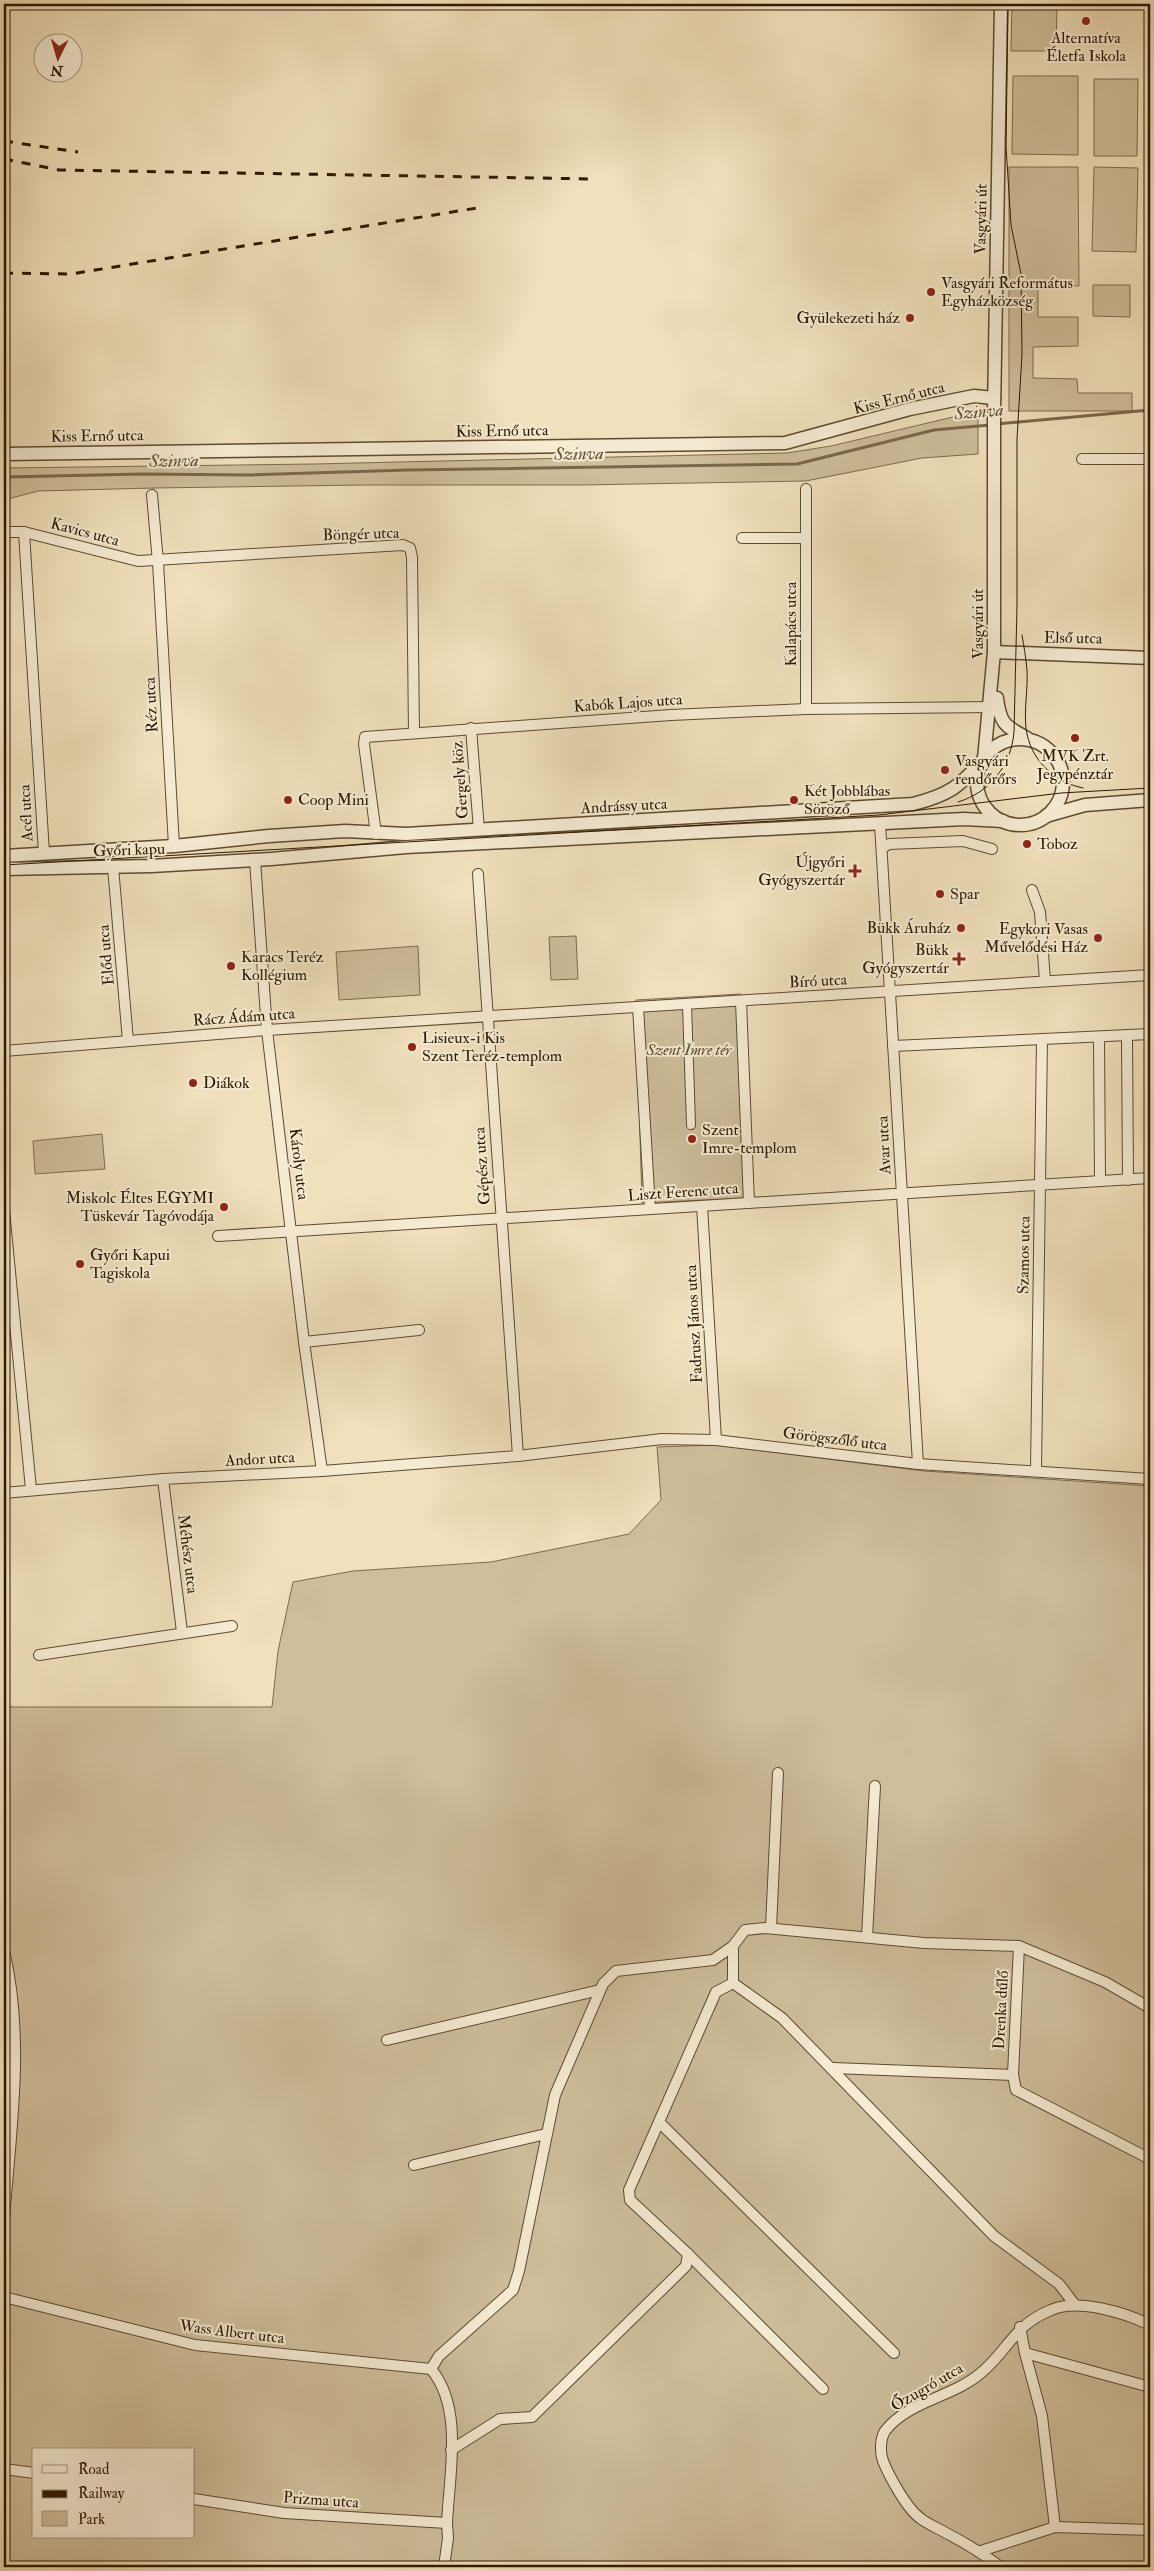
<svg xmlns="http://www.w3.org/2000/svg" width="1154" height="2571" viewBox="0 0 1154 2571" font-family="'IM FELL Double Pica',serif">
	<rect width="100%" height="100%" fill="#f0e0bb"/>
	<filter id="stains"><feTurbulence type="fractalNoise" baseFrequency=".004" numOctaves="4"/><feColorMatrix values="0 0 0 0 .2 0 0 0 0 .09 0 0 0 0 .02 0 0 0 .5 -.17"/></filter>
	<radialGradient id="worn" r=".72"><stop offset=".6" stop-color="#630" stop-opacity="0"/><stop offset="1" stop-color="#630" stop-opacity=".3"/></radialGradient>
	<!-- green -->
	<g fill="#cfbe9b" stroke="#7e6b4e" fill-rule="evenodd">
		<path d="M 1012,4 L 1057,4 L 1056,51 L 1011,51 Z"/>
		<path d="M 1013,76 L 1078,76 L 1078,155 L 1012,154 Z"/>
		<path d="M 1094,79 L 1138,79 L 1137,156 L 1094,156 Z"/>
		<path d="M 1009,167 L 1078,167 L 1079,286 L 1038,286 L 1038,317 L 1078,317 L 1078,346 L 1033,347 L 1033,378 L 1077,379 L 1078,393 L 1132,393 L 1132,411 L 1009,411 Z"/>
		<path d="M 1094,167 L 1138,168 L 1136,252 L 1092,251 Z"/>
		<path d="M 1093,285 L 1130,285 L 1130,317 L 1093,316 Z"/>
		<path d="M 978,411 L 978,454 L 922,458 L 806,481 L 581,485 L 365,485 L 154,488 L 38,491 L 4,500 L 4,468 L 314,464 L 787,453 L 831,446 Z"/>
		<path d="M 576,936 L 578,979 L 551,980 L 549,937 Z"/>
		<path d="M 418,946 L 420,995 L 339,1000 L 336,952 Z"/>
		<path d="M 741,994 L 744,1198 L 642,1203 L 636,1000 Z"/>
		<path d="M 102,1134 L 105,1169 L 35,1174 L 33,1141 Z"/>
		<path d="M 716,1445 L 924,1471 L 1150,1486 L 1150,2567 L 4,2567 L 4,1633 L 10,1707 L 272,1707 L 278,1651 L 293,1582 L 353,1571 L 491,1562 L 629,1534 L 661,1500 L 657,1447 ZM 34,2450 L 194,2450 L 194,2537 L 34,2537 Z"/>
	</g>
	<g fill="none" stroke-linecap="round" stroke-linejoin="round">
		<!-- stream -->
		<g stroke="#7a674b" stroke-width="3">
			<path d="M 997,424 L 1150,410"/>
			<path d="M 4,477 L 143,474 L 250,475 L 408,470 L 797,464 L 934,430 L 990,425"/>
		</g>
		<defs>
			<path id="pedestrian" d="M 687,1004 L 691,1125"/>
			<g id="minor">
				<path d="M 1082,459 L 1150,459"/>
				<path d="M 806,489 L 806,709"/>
				<path d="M 152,495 L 158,562 L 174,846"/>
				<path d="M 4,532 L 24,532 L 138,561 L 403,545 L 410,548 L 412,557 L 414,733"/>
				<path d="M 24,532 L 44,853"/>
				<path d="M 742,538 L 806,538"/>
				<path d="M 471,728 L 479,830"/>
				<path d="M 880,824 L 918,1464"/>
				<path d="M 376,834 L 364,744 L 365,737 L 671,715 L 806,709 L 991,707"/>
				<path d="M 882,848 L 889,844 L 963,841 L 992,849"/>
				<path d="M 255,860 L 267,1030 L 304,1342 L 322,1471"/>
				<path d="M 113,867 L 128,1041"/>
				<path d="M 478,874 L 518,1456"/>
				<path d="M 1032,890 L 1040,912 L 1045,981"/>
				<path d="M 741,1001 L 749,1203"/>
				<path d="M 638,1007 L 650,1209"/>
				<path d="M 1127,1035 L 1128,1180"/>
				<path d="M 1099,1037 L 1100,1181"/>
				<path d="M 893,1046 L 1150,1034"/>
				<path d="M 4,1051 L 267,1030 L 1150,975"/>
				<path d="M 702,1206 L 716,1440"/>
				<path d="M 4,1210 L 31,1489"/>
				<path d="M 218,1236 L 1150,1178"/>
				<path d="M 304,1342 L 419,1330"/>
				<path d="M 1036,1471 L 1042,1039"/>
				<path d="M 163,1479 L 182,1632"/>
				<path d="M 4,1493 L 163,1479 L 322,1471 L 518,1456 L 662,1439 L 716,1440 L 918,1464 L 1150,1479"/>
				<path d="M 39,1655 L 232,1626"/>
				<path d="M 771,1928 L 778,1773"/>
				<path d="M 867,1937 L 875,1786"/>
				<path d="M 1019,1946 L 1013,2075 L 1016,2090 L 1150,2159"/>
				<path d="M 4,1951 C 25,2037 11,2131 4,2218"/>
				<path d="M 733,1983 L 733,1946 L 745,1930 L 765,1928 L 924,1943 L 1019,1946 L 1105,1982 L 1150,2008"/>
				<path d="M 387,2040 L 600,1990"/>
				<path d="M 833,2068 L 1013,2075"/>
				<path d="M 660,2123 L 894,2353"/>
				<path d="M 414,2165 L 546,2134"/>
				<path d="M 688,2254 L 823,2389"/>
				<path d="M 4,2297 L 195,2345 L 431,2369"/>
				<path d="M 1020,2327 L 1025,2353 L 1042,2416 L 1055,2527"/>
				<path d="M 1025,2353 L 1150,2387"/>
				<path d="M 431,2369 L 439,2356 L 513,2290 L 519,2271 L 555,2095 L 603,1984 L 616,1971 L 713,1960 L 733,1946"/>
				<path d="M 431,2369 C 464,2408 449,2476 447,2523 L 448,2538 L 444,2567"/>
				<path d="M 451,2450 L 500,2419 L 532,2417 L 686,2266 L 688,2254 L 630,2200 L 629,2190 L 716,1992 L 733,1983 L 782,2018 L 994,2236 L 1059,2284 L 1075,2305"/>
				<path d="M 4,2469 L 34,2473"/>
				<path d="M 194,2499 L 284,2513 L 447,2523"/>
				<path d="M 981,2551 L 1055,2527 L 1150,2530"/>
				<path d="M 1001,2567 C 983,2554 966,2543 946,2533 C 938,2528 927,2524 920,2518 C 907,2509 889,2476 883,2461 C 880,2453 880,2439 885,2431 C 908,2401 954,2397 982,2372 C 1009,2349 1014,2325 1051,2310 C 1078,2298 1126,2313 1150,2325"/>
			</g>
			<g id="tertiary">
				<path d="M 4,454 L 785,443 L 910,409 L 974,396 L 994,398"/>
				<path d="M 994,652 L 1150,658"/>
				<path d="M 997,698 C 1000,724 1005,726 1027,738"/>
				<circle cx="1020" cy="782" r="43"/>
				<path d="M 984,759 L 994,652 L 994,412 L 1001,4"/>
				<path d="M 1046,816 L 1085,805 L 1150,800"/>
				<path d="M 4,856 L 174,846 L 269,836 L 345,831 L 406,834 L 913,804 C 949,795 959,787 984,759"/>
				<path d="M 4,869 L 151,866 L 271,859 L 406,847 L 964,819 L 1003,821"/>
			</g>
		</defs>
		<!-- pedestrian casing -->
		<use href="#pedestrian" stroke="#5e4a30" stroke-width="10"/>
		<!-- minor casing -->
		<use href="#minor" stroke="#5e4a30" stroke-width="12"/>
		<!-- tertiary casing -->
		<use href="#tertiary" stroke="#5e4a30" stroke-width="15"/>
		<!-- pedestrian -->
		<use href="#pedestrian" stroke="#f5ebd3" stroke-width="8"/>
		<!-- minor -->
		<use href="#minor" stroke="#f5ebd3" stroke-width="10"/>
		<!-- tertiary -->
		<use href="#tertiary" stroke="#f5ebd3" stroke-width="12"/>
		<!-- tram -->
		<g stroke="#2d1801" stroke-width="1">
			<path d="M 1022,635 C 1024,647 1026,658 1027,670 C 1028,689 1024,709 1026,728 C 1030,760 1054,782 1083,788"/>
			<path d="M 958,802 C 991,792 1011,765 1014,732 L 1017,606 L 1017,439 L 1022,354 L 1021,274 L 1011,225 L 1006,146 L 1008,4"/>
			<path d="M 4,865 L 879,815 L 1061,793 L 1150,788"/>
		</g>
		<!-- rail -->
		<g stroke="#2d1801" stroke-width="3" stroke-dasharray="9 9" stroke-linecap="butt">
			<path d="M 4,141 L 78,152"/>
			<path d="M 4,159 L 59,170 L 595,179"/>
			<path d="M 4,273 L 71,274 L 483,207"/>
		</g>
	</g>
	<!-- markers -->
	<g fill="#8f2418" stroke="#f5ebd3" stroke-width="2">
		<circle cx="1086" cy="21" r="5"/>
		<circle cx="931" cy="292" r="5"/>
		<circle cx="910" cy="318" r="5"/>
		<circle cx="1075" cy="738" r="5"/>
		<circle cx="945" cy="770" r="5"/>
		<circle cx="288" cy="800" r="5"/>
		<circle cx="794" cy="800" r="5"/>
		<circle cx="1027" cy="844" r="5"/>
		<path d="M852.5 863.5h5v5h5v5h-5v5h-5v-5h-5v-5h5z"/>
		<circle cx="940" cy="894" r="5"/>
		<circle cx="961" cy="928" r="5"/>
		<circle cx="1098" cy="938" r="5"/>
		<path d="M956.5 951.5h5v5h5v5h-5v5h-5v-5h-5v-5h5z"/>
		<circle cx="231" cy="966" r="5"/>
		<circle cx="412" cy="1047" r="5"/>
		<circle cx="193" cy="1083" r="5"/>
		<circle cx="692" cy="1139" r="5"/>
		<circle cx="224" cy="1207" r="5"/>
		<circle cx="80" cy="1264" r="5"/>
	</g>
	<g text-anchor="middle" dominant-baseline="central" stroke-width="4" stroke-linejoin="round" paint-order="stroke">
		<!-- poi labels -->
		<g font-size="16" fill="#2d1801" stroke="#f5ebd3" text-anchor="start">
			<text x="1086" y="38" text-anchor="middle">Alternatíva<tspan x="1086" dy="18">Életfa Iskola</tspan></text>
			<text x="941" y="283">Vasgyári Református<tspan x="941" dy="18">Egyházközség</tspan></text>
			<text x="900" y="318" text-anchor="end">Gyülekezeti ház</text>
			<text x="1075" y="756" text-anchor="middle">MVK Zrt.<tspan x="1075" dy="18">Jegypénztár</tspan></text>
			<text x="955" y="761">Vasgyári<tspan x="955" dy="18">rendőrőrs</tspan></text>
			<text x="804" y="791">Két Jobblábas<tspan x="804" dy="18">Söröző</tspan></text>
			<text x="298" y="800">Coop Mini</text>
			<text x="1037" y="844">Toboz</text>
			<text x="845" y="862" text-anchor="end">Újgyőri<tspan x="845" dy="18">Gyógyszertár</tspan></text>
			<text x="950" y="894">Spar</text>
			<text x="951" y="928" text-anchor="end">Bükk Áruház</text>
			<text x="1088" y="929" text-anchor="end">Egykori Vasas<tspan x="1088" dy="18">Művelődési Ház</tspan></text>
			<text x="949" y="950" text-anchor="end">Bükk<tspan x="949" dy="18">Gyógyszertár</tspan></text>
			<text x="241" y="957">Karacs Teréz<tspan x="241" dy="18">Kollégium</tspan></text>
			<text x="422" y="1038">Lisieux-i Kis<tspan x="422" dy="18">Szent Teréz-templom</tspan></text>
			<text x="203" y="1083">Diákok</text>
			<text x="702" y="1130">Szent<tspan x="702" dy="18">Imre-templom</tspan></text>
			<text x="214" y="1198" text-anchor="end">Miskolc Éltes EGYMI<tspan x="214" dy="18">Tüskevár Tagóvodája</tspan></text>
			<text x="90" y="1255">Győri Kapui<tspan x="90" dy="18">Tagiskola</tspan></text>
		</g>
		<!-- street labels -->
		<g font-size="16" fill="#2d1801" stroke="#f5ebd3">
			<text transform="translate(981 219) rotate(-89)">Vasgyári út</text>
			<text transform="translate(899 398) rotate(-14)">Kiss Ernő utca</text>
			<text transform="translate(502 431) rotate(-1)">Kiss Ernő utca</text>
			<text transform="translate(97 436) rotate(-1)">Kiss Ernő utca</text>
			<text transform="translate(85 532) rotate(15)">Kavics utca</text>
			<text transform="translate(361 534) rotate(-2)">Böngér utca</text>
			<text transform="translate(791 624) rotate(-90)">Kalapács utca</text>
			<text transform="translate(978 624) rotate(-90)">Vasgyári út</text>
			<text transform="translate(1073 638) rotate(1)">Első utca</text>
			<text transform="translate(628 703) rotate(-4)">Kabók Lajos utca</text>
			<text transform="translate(151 705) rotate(-93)">Réz utca</text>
			<text transform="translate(460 780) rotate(-94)">Gergely köz</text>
			<text transform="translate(624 806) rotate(-3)">Andrássy utca</text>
			<text transform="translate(26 813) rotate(-93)">Acél utca</text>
			<text transform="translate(129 850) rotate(-2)">Győri kapu</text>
			<text transform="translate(106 955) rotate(-95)">Előd utca</text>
			<text transform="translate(818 981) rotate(-3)">Bíró utca</text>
			<text transform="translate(244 1017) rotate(-4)">Rácz Ádám utca</text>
			<text transform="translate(884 1145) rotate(-93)">Avar utca</text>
			<text transform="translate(299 1164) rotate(83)">Károly utca</text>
			<text transform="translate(482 1166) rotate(-94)">Gépész utca</text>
			<text transform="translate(683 1192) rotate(-4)">Liszt Ferenc utca</text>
			<text transform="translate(1024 1255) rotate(-89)">Szamos utca</text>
			<text transform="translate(694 1324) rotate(-93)">Fadrusz János utca</text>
			<text transform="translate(835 1439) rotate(7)">Görögszőlő utca</text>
			<text transform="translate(260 1459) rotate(-3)">Andor utca</text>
			<text transform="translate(188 1554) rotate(83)">Méhész utca</text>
			<text transform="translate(1001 2010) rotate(-87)">Drenka dűlő</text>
			<text transform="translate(232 2332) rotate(7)">Wass Albert utca</text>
			<text transform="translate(927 2387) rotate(-30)">Őzugró utca</text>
			<text transform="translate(321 2500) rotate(4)">Prizma utca</text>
		</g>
		<!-- park labels -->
		<g font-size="16" font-style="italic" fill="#5e4a2f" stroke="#f5ebd3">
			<text x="689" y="1050">Szent Imre tér</text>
		</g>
		<!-- water labels -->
		<g font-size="18" font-style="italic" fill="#614d32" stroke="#f5ebd3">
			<text transform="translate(979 412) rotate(-5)">Szinva</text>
			<text transform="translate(579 454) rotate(-1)">Szinva</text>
			<text transform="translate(174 461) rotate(-1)">Szinva</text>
		</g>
	</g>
	<!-- margin -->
	<rect width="1154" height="2571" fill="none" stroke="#f0e0bb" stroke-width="20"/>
	<rect x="5" y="5" width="1144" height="2561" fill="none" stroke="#2d1801" stroke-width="2.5"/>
	<rect x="10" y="10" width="1134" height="2551" fill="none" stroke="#2d1801"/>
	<!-- legend -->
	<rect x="32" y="2448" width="162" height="90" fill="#f5ebd3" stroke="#a5977f"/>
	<rect x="42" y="2465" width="25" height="8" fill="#f5ebd3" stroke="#a5977f"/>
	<text x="78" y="2474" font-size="15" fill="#2d1801">Road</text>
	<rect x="42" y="2490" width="25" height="8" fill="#2d1801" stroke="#a5977f"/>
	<text x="78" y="2498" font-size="15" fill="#2d1801">Railway</text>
	<rect x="42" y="2511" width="25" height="15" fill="#cfbe9b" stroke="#a5977f"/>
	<text x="78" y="2524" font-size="15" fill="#2d1801">Park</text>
	<!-- north arrow -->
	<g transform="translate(58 58) rotate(185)"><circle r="24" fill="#f5ebd3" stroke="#a5977f"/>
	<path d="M0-4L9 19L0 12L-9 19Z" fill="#8f2418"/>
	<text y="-8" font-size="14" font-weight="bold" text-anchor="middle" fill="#2d1801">N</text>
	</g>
	<rect width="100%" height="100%" filter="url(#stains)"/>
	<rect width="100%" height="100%" fill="url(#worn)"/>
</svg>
